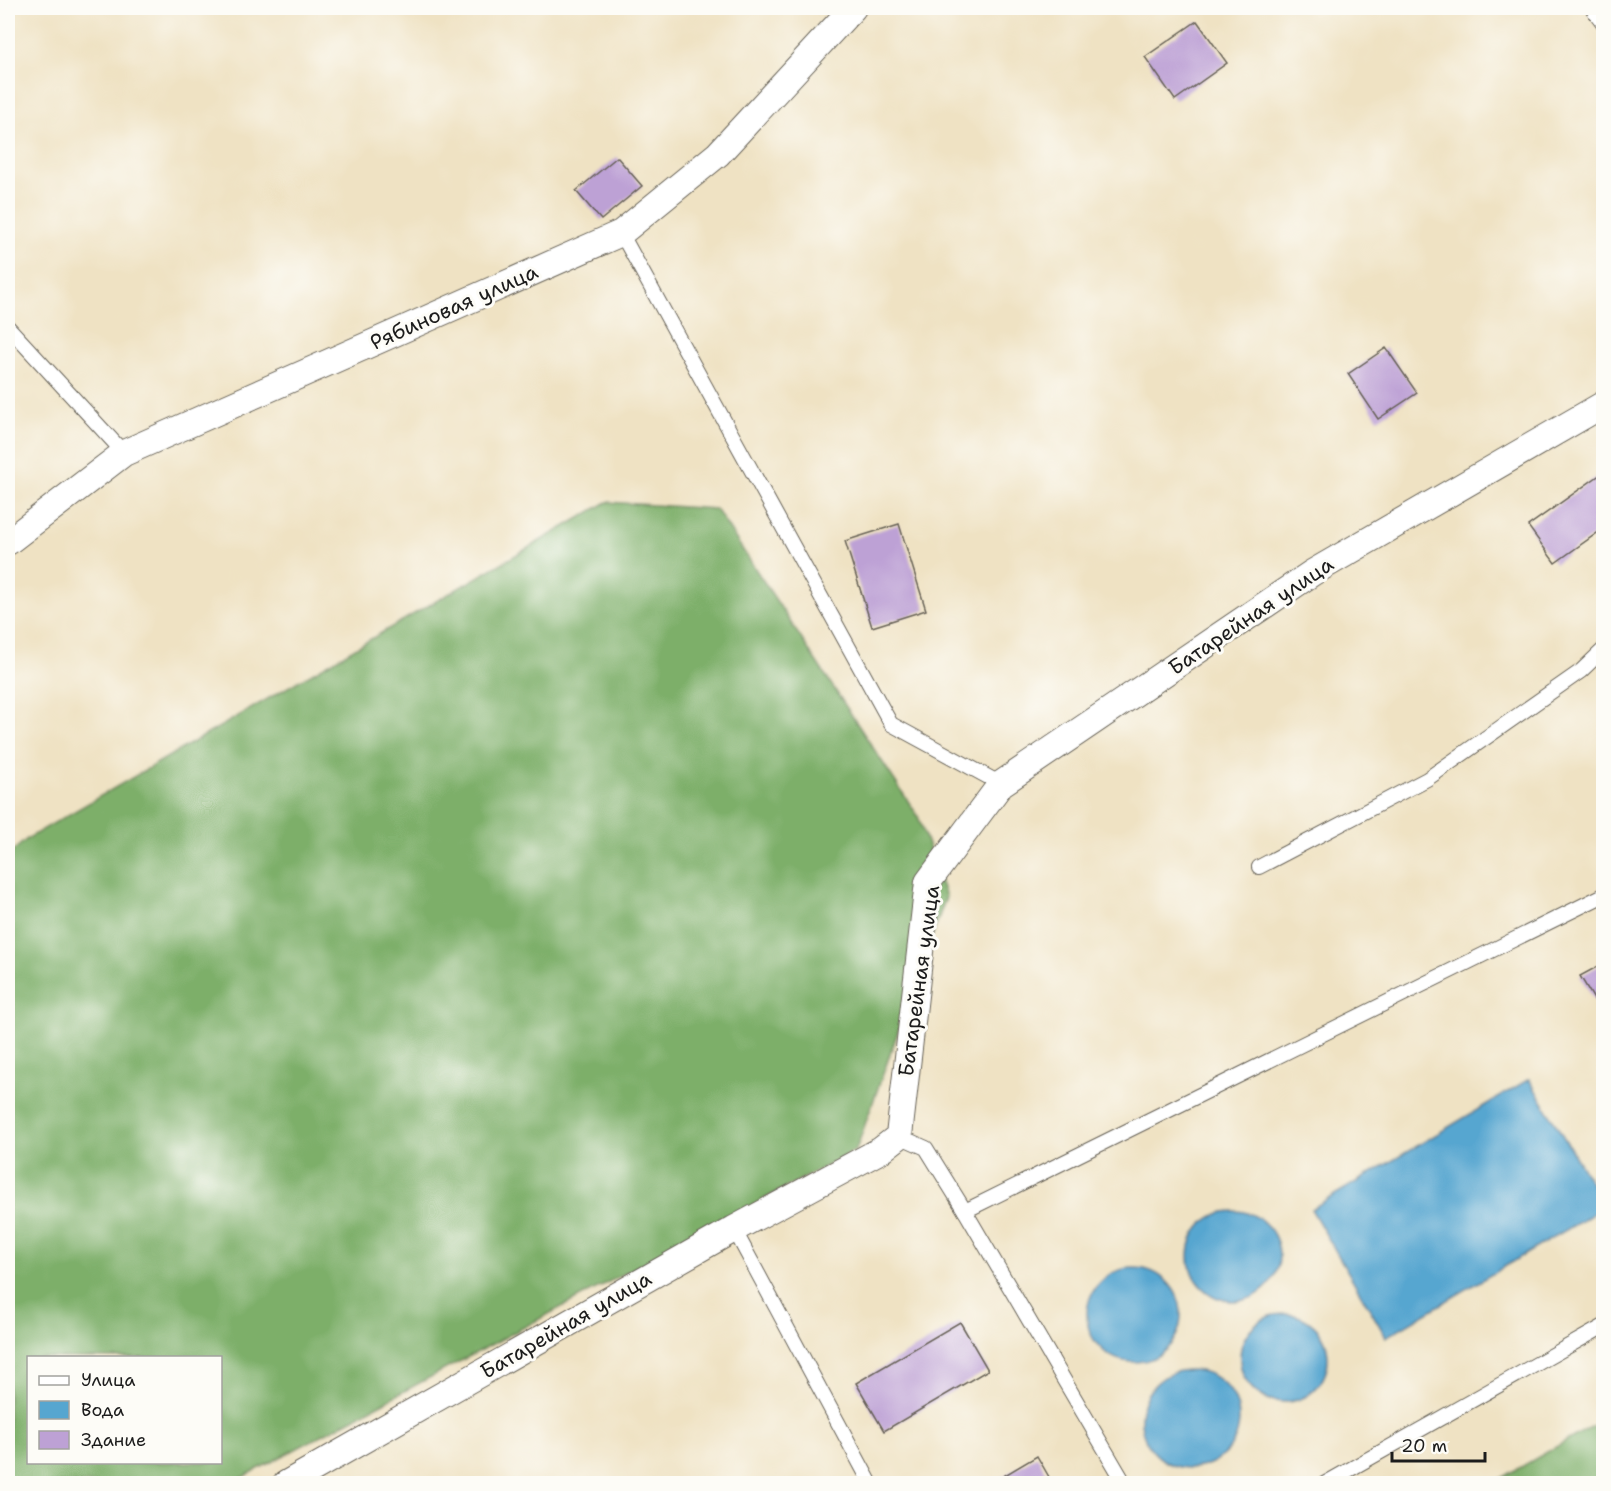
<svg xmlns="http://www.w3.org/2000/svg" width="1611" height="1491" viewBox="0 0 1611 1491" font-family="'Shantell Sans',sans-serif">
	<rect width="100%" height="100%" fill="#fdfcf7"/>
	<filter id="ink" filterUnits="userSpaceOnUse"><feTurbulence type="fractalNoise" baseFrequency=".0167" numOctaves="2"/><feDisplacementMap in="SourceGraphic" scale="12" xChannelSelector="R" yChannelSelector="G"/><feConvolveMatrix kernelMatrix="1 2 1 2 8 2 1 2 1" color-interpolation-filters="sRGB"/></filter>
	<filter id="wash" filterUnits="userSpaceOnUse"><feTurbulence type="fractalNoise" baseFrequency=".008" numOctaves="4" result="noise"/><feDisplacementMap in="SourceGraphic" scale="24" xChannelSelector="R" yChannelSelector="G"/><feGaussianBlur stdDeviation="1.35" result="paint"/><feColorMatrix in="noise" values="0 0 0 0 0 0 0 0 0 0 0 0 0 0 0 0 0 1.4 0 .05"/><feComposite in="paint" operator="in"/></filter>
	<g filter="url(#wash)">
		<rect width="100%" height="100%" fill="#efe2c3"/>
		<!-- forest -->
		<g fill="#7daf69" stroke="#4c6642" stroke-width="1.5" fill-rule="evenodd">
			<path d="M 607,502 L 716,509 L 918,816 L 946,897 L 856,1150 L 232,1483 L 8,1484 L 8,855 L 28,838 ZM 28,1358 L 220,1358 L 220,1462 L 28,1462 Z"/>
			<path d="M 1603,1420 L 1603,1483 L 1493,1483 Z"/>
		</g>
		<!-- water -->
		<g fill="#56a6d0" stroke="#396176" stroke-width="1.5">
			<path d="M 1529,1079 L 1603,1203 L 1603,1208 L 1386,1337 L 1311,1209 Z"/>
			<circle cx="1234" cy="1256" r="45"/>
			<circle cx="1134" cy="1315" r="47"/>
			<circle cx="1284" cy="1358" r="44"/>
			<circle cx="1190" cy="1419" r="49"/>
		</g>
		<g id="blocks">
			<!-- building -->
			<g fill="#bda1d5">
				<path d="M 1197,21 L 1227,63 L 1175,100 L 1145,57 Z"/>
				<path d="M 617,157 L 642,186 L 601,220 L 576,191 Z"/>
				<path d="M 1386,348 L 1417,393 L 1378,419 L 1348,374 Z"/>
				<path d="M 1604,472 L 1604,528 L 1555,563 L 1528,526 Z"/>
				<path d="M 899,524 L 926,610 L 872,627 L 845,541 Z"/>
				<path d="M 1604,963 L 1604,1016 L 1580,976 Z"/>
				<path d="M 960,1322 L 988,1370 L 884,1431 L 856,1383 Z"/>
				<path d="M 1037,1456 L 1053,1484 L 990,1484 Z"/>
			</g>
		</g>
	</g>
	<g filter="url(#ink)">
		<use href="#blocks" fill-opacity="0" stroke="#666156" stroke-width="1.5"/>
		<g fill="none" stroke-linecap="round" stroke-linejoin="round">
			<defs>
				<g id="lane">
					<path d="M 1592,8 L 1604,24"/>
					<path d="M 621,233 L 891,724 L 1001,784"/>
					<path d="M 8,327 L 124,453"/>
					<path d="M 1259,867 L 1427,779 L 1581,671 L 1604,649"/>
					<path d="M 899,1136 L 926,1148 L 965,1211"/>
					<path d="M 734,1229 L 871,1484"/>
					<path d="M 1125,1484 L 965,1211 L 1604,895"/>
					<path d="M 1324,1484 L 1604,1326"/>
				</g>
				<g id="street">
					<path d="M 8,542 L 124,453 L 621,233 L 718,154 L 853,8"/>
					<path d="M 286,1484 L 734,1229 L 881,1150 L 899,1136 L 928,882 L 1001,784 L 1312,573 L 1604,404"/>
				</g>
			</defs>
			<!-- lane casing -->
			<use href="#lane" stroke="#666156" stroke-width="16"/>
			<!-- street casing -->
			<use href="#street" stroke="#666156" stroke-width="28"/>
			<!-- lane -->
			<use href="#lane" stroke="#fff" stroke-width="14"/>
			<!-- street -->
			<use href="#street" stroke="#fff" stroke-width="26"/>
		</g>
	</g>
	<g text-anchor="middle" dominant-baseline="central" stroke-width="6" stroke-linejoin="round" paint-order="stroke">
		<!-- street labels -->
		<g font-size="21" fill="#1c1c1c" stroke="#fdfcf7">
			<text transform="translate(454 307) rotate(-24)">Рябиновая улица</text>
			<text transform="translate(1251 616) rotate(-34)">Батарейная улица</text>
			<text transform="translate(919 981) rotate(-82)">Батарейная улица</text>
			<text transform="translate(566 1325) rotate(-30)">Батарейная улица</text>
		</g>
	</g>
	<!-- margin -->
	<rect width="1611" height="1491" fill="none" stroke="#fdfcf7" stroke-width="30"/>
	<!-- legend -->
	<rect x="27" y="1356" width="195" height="108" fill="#fdfcf7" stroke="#a3a29f" stroke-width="1.5"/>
	<rect x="39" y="1376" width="30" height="9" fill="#ffffff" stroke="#a3a29f" stroke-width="1.5"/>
	<text x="81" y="1386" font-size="18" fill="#1c1c1c">Улица</text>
	<rect x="39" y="1401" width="30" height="18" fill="#56a6d0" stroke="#a3a29f" stroke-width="1.5"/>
	<text x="81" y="1416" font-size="18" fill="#1c1c1c">Вода</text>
	<rect x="39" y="1431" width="30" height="18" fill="#bda1d5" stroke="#a3a29f" stroke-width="1.5"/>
	<text x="81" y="1446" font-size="18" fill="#1c1c1c">Здание</text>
	<!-- scale -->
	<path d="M1392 1452v9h93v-9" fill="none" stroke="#1c1c1c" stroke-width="3"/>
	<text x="1401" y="1452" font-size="18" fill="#1c1c1c" stroke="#fdfcf7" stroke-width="4.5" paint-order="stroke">20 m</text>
</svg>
